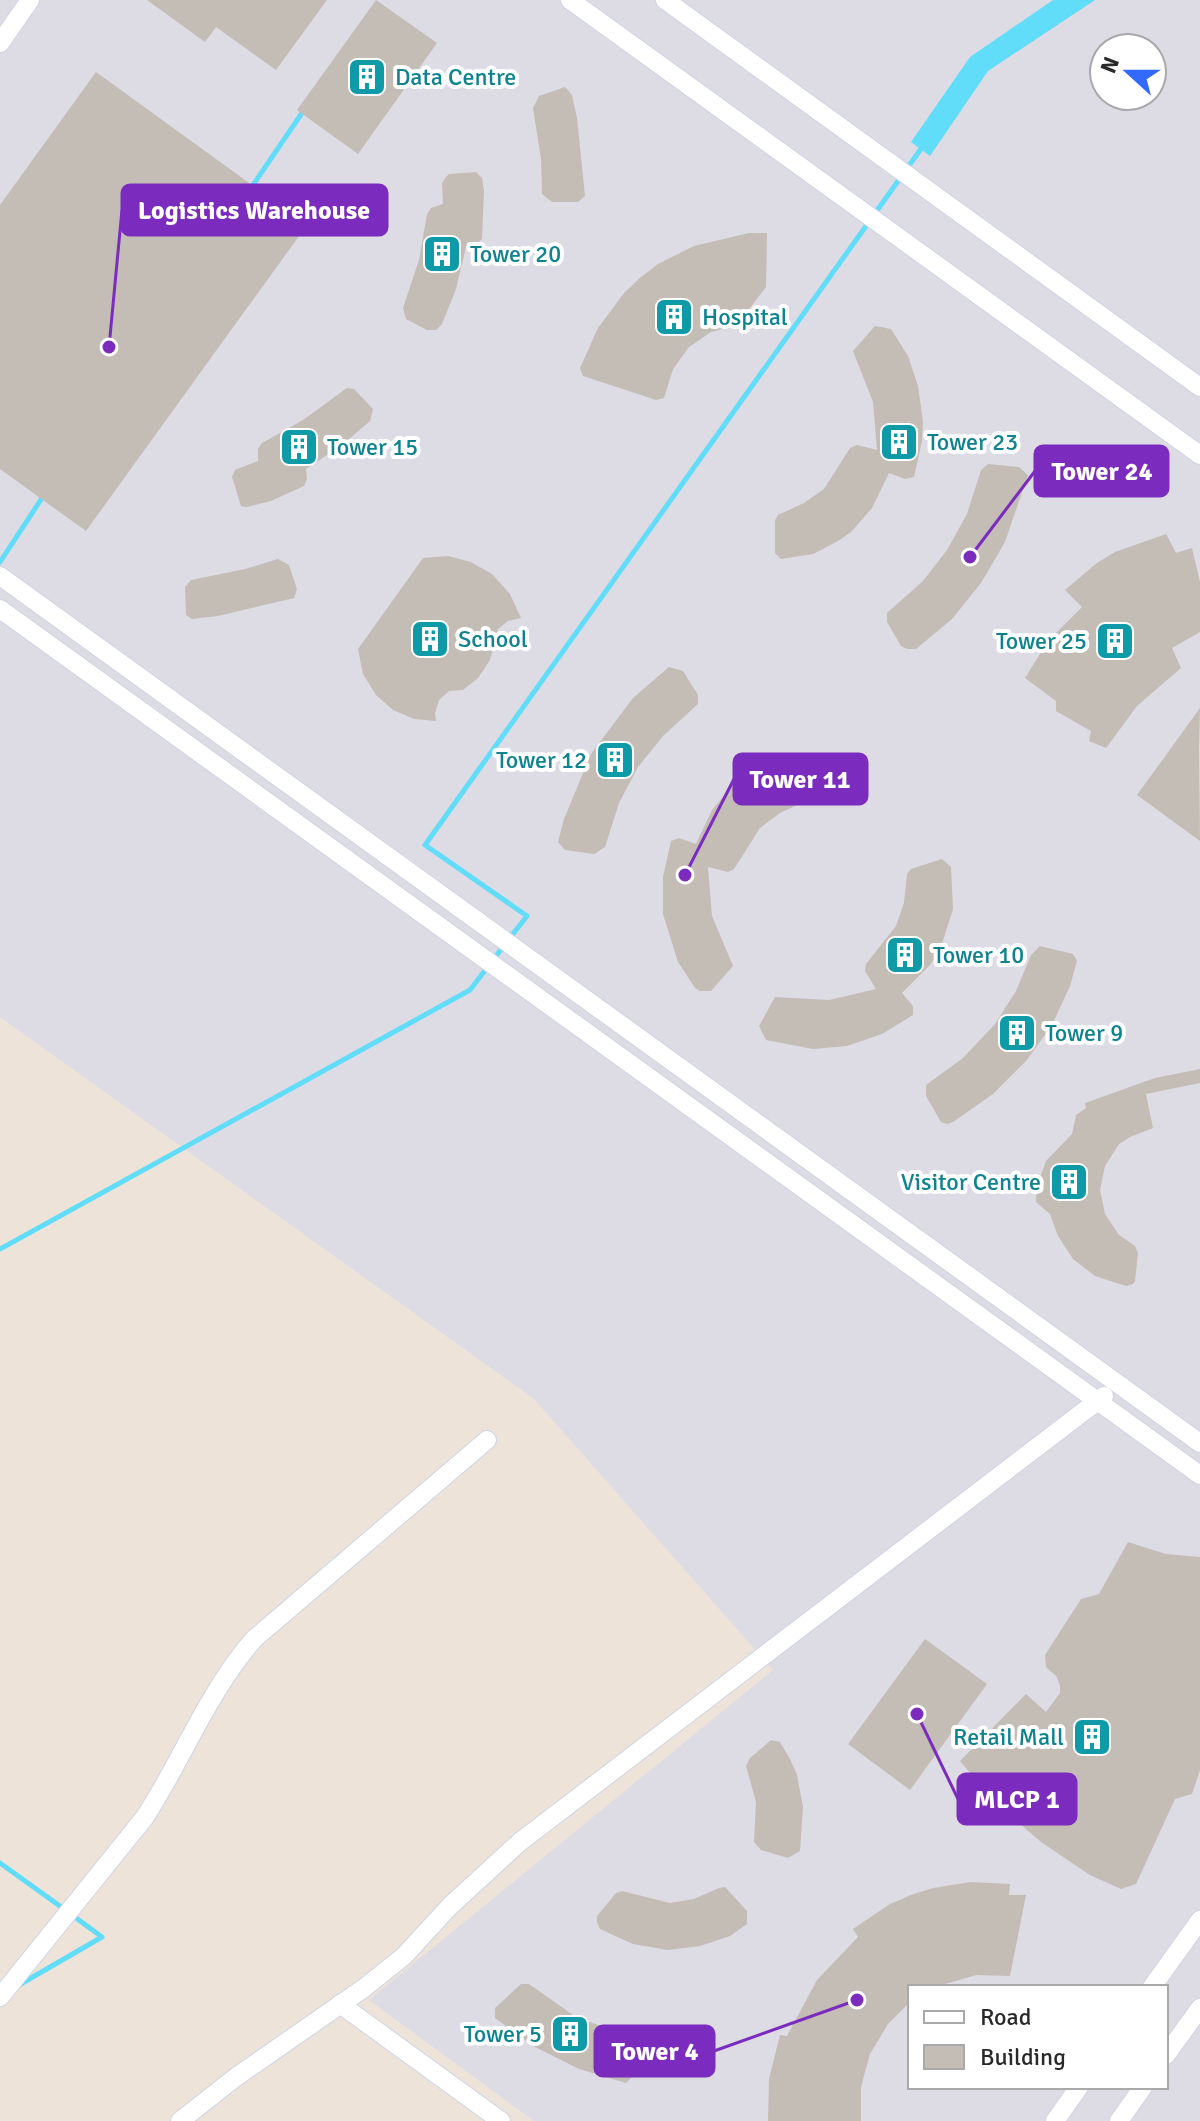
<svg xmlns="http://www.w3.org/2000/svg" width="1200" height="2121" viewBox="0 0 1200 2121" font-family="Signika,sans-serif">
	<rect width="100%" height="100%" fill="#ede3d9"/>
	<!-- industrial -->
	<path fill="#dddbe4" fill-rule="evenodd" d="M 0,0 L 1200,0 L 1200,2121 L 534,2121 L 369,2000 L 773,1670 L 534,1399 L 0,1017 ZM 1104,48 L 1152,48 L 1152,96 L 1104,96 ZM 910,1987 L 1166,1987 L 1166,2087 L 910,2087 Z"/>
	<!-- water -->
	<path fill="#61ddfa" d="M 1053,0 L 1095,0 L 988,71 L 930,156 L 911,142 L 970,57 Z"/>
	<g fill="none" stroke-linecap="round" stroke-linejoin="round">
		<!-- stream -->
		<g stroke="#61ddfa" stroke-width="5">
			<path d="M 251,188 L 304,110"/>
			<path d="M 0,562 L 44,495"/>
			<path d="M 509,939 L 527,916 L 425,845 L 923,146"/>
			<path d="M 0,1249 L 470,990 L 503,947"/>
			<path d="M 0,1863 L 64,1909"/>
			<path d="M 19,1985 L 102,1937 L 72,1915"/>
		</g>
	</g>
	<!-- building -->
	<g fill="#c4bdb6">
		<path d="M 147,0 L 327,0 L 276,70 L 216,27 L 205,42 Z"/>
		<path d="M 376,0 L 437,43 L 358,154 L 297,110 Z"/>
		<path d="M 96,72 L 307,225 L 86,531 L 0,469 L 0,205 Z"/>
		<path d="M 565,87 L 572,95 L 577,118 L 585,196 L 578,202 L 552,202 L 542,194 L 541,159 L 533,108 L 539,96 Z"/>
		<path d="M 476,172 L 482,178 L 484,191 L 482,239 L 476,244 L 466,247 L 456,289 L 442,324 L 436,330 L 427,330 L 406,319 L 403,308 L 419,260 L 427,214 L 431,208 L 443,204 L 442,183 L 446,177 L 449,174 Z"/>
		<path d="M 749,233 L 767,233 L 766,287 L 737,325 L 711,332 L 689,347 L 673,369 L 664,398 L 656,400 L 583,376 L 580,368 L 598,328 L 624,293 L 640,278 L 658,264 L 694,246 Z"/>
		<path d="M 875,326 L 891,329 L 908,356 L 918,386 L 923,422 L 922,441 L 914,477 L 905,479 L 889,473 L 872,508 L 851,532 L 838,541 L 813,554 L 781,559 L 775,553 L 775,520 L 778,515 L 804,503 L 824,489 L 850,448 L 857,445 L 877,450 L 873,402 L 853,351 Z"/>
		<path d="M 347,388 L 354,389 L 373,409 L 370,421 L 342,445 L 306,469 L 307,479 L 304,486 L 271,501 L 247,507 L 241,506 L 232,477 L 235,470 L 258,461 L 258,449 L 262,443 L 303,420 Z"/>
		<path d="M 988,464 L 1019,467 L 1028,475 L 1005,542 L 981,583 L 952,619 L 916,649 L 907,649 L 901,646 L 887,622 L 887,613 L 923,581 L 947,550 L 967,514 L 981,470 Z"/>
		<path d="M 1166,534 L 1176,553 L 1192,548 L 1200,582 L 1200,632 L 1172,648 L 1181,668 L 1137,706 L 1106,748 L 1089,741 L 1091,731 L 1056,711 L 1056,701 L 1025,678 L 1048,641 L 1082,607 L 1065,590 L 1097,563 L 1115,552 Z"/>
		<path d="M 448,556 L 471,562 L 492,574 L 510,594 L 521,618 L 508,621 L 498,629 L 490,660 L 478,678 L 463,690 L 449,691 L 439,700 L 435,713 L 436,721 L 414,719 L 393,710 L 376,695 L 363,674 L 358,649 L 423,558 Z"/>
		<path d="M 278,559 L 289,565 L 297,589 L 294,598 L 218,616 L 192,619 L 186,615 L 185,587 L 191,580 L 245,569 Z"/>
		<path d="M 669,667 L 683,671 L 698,695 L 698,704 L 663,736 L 638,767 L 619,803 L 605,847 L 594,854 L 565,850 L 558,842 L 564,819 L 591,754 L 633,698 Z"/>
		<path d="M 1200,708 L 1199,748 L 1200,841 L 1137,795 Z"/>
		<path d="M 798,757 L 808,763 L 809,796 L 806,801 L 780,813 L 760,828 L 734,869 L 728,872 L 708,867 L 712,916 L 733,966 L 711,991 L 700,991 L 695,988 L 678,962 L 663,914 L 663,877 L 671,841 L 679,838 L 696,844 L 712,810 L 733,785 L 758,769 Z"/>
		<path d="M 942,859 L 951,867 L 953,909 L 939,953 L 929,966 L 902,993 L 913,1006 L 913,1015 L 882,1034 L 847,1046 L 813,1049 L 766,1040 L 759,1026 L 775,997 L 829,1000 L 876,989 L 865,971 L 866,964 L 896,926 L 904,903 L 907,874 L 911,869 Z"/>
		<path d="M 1040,946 L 1073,954 L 1077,961 L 1070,986 L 1052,1025 L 1027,1060 L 993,1094 L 953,1122 L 947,1124 L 941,1122 L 926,1096 L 926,1085 L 963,1058 L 995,1024 L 1016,991 L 1031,955 Z"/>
		<path d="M 1200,1069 L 1200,1083 L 1146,1094 L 1153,1128 L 1130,1137 L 1119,1144 L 1105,1166 L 1100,1190 L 1105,1214 L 1119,1235 L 1135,1246 L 1138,1253 L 1135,1281 L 1133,1284 L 1126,1286 L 1095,1276 L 1073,1259 L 1058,1236 L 1050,1214 L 1036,1202 L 1037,1186 L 1046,1161 L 1072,1134 L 1076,1115 L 1086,1108 L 1085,1103 L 1155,1078 Z"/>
		<path d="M 1128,1542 L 1166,1554 L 1200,1557 L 1200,1770 L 1192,1794 L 1175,1799 L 1136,1884 L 1121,1889 L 1090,1875 L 1041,1842 L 997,1804 L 960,1761 L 1026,1694 L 1046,1712 L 1060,1693 L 1060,1686 L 1057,1677 L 1046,1667 L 1045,1655 L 1081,1599 L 1099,1594 Z"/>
		<path d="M 925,1639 L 987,1684 L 910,1790 L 848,1744 Z"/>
		<path d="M 771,1740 L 780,1742 L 790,1759 L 797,1775 L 803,1807 L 800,1851 L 788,1858 L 761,1850 L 754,1842 L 756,1802 L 746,1766 L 750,1758 Z"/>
		<path d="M 971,1882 L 1010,1884 L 1009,1895 L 1026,1895 L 1010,1976 L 976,1975 L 935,1987 L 910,1987 L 910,2002 L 888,2024 L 870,2054 L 861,2087 L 861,2121 L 768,2121 L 769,2079 L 780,2035 L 787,2036 L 817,1980 L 858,1937 L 853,1929 L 890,1904 L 911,1895 L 933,1888 Z"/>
		<path d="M 725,1887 L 747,1911 L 747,1924 L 730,1936 L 700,1946 L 668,1950 L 633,1944 L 600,1929 L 597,1922 L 597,1916 L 616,1893 L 622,1891 L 670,1903 L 694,1899 L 719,1888 Z"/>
		<path d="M 521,1984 L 529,1984 L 576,2017 L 634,2038 L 638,2043 L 634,2075 L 626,2083 L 579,2069 L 535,2047 L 495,2018 L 495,2008 Z"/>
	</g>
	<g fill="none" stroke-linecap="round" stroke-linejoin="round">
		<defs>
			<g id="minor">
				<path d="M 570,0 L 1200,455"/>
				<path d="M 665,0 L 1200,387"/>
				<path d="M 0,43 L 30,0"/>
				<path d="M 0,576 L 1200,1443"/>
				<path d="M 0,609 L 1200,1475"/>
				<path d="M 1152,1987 L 1200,1920"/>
				<path d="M 0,1997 L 145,1817 C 183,1758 208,1692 254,1639 L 487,1440"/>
				<path d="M 340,2004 L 501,2121"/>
				<path d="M 1166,2055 L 1200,2008"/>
				<path d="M 180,2121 L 236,2077 L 364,1988 L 404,1956 L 450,1906 L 521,1841 L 1104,1396"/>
				<path d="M 1055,2121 L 1079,2087"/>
				<path d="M 1119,2121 L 1143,2087"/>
			</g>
		</defs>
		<!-- minor casing -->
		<use href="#minor" stroke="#ced4e4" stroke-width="20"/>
		<!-- minor -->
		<use href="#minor" stroke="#fff" stroke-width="18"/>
	</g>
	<!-- icons -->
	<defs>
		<symbol id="building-square" viewBox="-11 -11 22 22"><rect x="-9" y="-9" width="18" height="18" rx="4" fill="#0f9aa8" stroke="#fff"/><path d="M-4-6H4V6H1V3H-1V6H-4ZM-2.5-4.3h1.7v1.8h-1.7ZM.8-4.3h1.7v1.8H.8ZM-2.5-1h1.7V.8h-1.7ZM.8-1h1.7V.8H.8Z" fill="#fff"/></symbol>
	</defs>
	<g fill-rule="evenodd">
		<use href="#building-square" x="345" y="55" width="44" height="44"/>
		<use href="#building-square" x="420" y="232" width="44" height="44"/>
		<use href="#building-square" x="652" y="295" width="44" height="44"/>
		<use href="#building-square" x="877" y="420" width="44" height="44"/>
		<use href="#building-square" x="277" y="425" width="44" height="44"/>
		<use href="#building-square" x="408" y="617" width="44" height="44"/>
		<use href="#building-square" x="1093" y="619" width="44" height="44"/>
		<use href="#building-square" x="593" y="738" width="44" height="44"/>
		<use href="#building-square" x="883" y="933" width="44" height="44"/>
		<use href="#building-square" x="995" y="1011" width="44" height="44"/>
		<use href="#building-square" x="1047" y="1160" width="44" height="44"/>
		<use href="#building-square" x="1070" y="1715" width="44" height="44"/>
		<use href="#building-square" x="548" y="2012" width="44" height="44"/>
	</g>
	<g text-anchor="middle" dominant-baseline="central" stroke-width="8" stroke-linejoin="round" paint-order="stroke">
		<!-- culture labels -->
		<g font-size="24" fill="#0d838f" stroke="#fff" text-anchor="start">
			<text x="395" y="77">Data Centre</text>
			<text x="470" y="254">Tower 20</text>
			<text x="702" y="317">Hospital</text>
			<text x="927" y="442">Tower 23</text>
			<text x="327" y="447">Tower 15</text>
			<text x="458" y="639">School</text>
			<text x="1087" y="641" text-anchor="end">Tower 25</text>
			<text x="587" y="760" text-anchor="end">Tower 12</text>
			<text x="933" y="955">Tower 10</text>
			<text x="1045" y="1033">Tower 9</text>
			<text x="1041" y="1182" text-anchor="end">Visitor Centre</text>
			<text x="1064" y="1737" text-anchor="end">Retail Mall</text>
			<text x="542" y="2034" text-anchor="end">Tower 5</text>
		</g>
	</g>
	<!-- callouts -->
	<path fill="none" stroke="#7b2cbf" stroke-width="3" d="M109 347L122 210M970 557L1035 471M685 875L734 779M917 1714L958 1799M857 2000L714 2051"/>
	<g fill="#7b2cbf" stroke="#fff" stroke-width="3">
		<circle cx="109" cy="347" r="8"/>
		<circle cx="970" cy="557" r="8"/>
		<circle cx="685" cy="875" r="8"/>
		<circle cx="917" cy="1714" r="8"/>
		<circle cx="857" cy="2000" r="8"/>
	</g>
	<g fill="#7b2cbf" stroke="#7b2cbf" stroke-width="3">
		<rect x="122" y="185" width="265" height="50" rx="8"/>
		<rect x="1035" y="446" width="133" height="50" rx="8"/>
		<rect x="734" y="754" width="133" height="50" rx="8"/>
		<rect x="958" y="1774" width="118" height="50" rx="8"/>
		<rect x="595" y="2026" width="119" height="50" rx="8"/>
	</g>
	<g font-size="26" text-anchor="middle" font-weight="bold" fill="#fff">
		<text x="254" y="219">Logistics Warehouse</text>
		<text x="1102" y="480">Tower 24</text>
		<text x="800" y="788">Tower 11</text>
		<text x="1017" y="1808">MLCP 1</text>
		<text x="655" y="2060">Tower 4</text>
	</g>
	<!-- legend -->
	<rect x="908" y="1985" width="260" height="104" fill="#ffffff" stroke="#a9a9a9" stroke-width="2"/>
	<rect x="924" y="2011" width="40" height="12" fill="#ffffff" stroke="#a9a9a9" stroke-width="2"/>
	<text x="980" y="2025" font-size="24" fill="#292929">Road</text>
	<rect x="924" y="2045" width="40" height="24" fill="#c4bdb6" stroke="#a9a9a9" stroke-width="2"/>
	<text x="980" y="2065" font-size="24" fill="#292929">Building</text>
	<!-- north arrow -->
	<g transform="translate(1128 72) rotate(291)"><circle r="38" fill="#ffffff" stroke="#a9a9a9" stroke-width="2"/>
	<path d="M0-6L14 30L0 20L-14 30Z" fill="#3469ff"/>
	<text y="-12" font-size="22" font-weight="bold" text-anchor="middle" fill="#292929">N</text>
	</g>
</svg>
